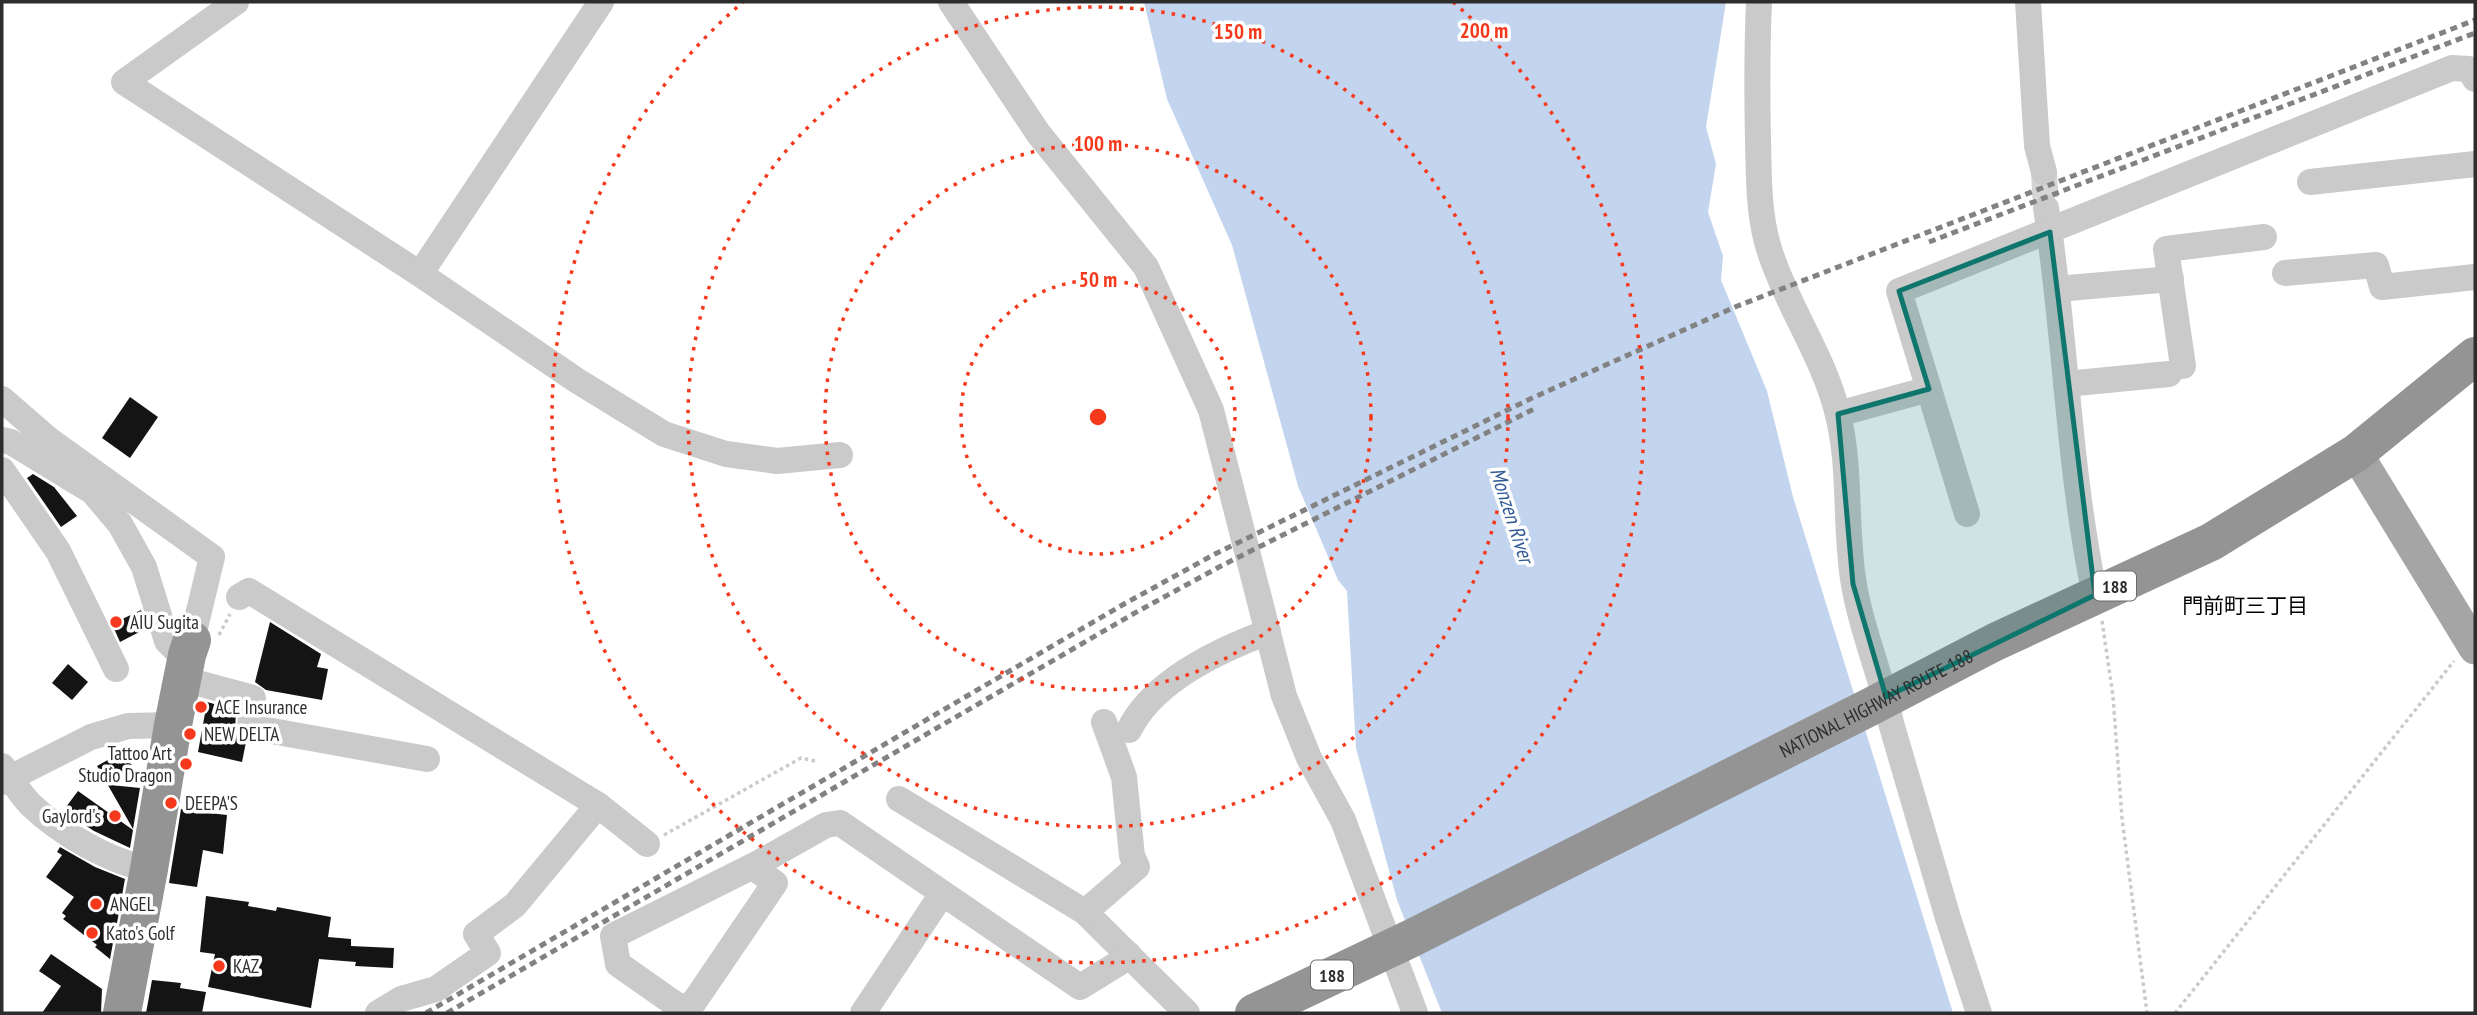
<svg xmlns="http://www.w3.org/2000/svg" width="2477" height="1015" viewBox="0 0 2477 1015" font-family="'PT Sans Narrow','Noto Sans JP',sans-serif">
	<rect width="100%" height="100%" fill="#fff"/>
	<!-- water -->
	<path fill="#c2d4ee" d="M 1144,2 L 1726,2 L 1706,127 L 1716,164 L 1708,212 L 1723,256 L 1721,280 L 1767,391 L 1793,497 L 1953,1013 L 1442,1013 L 1397,900 L 1356,748 L 1347,591 L 1338,580 L 1298,486 L 1232,245 L 1167,99 Z"/>
	<!-- building -->
	<g fill="#141414">
		<path d="M 130,397 L 158,417 L 130,458 L 102,438 Z"/>
		<path d="M 33,474 L 54,487 L 77,516 L 61,527 L 27,478 Z"/>
		<path d="M 141,610 L 147,628 L 120,642 L 112,624 Z"/>
		<path d="M 270,622 L 321,654 L 317,667 L 328,669 L 322,700 L 266,690 L 255,682 Z"/>
		<path d="M 68,664 L 88,682 L 72,700 L 52,683 Z"/>
		<path d="M 207,702 L 236,710 L 235,732 L 240,739 L 246,742 L 242,762 L 198,752 Z"/>
		<path d="M 124,751 L 135,771 L 111,785 L 140,788 L 133,829 L 97,766 Z"/>
		<path d="M 78,791 L 133,830 L 130,848 L 94,831 L 63,811 Z"/>
		<path d="M 186,793 L 202,796 L 200,812 L 227,815 L 223,854 L 203,850 L 197,887 L 169,883 L 181,809 L 184,810 Z"/>
		<path d="M 60,847 L 95,867 L 125,879 L 117,923 L 112,930 L 115,932 L 110,959 L 95,947 L 97,945 L 63,919 L 66,916 L 62,913 L 74,897 L 46,877 L 62,855 L 57,852 Z"/>
		<path d="M 206,896 L 249,902 L 248,906 L 276,911 L 277,907 L 331,917 L 328,937 L 351,939 L 351,946 L 394,948 L 393,968 L 355,966 L 356,962 L 319,959 L 311,1008 L 208,987 L 215,954 L 200,952 Z"/>
		<path d="M 51,954 L 102,989 L 101,1013 L 42,1013 L 61,986 L 39,971 Z"/>
		<path d="M 152,980 L 181,983 L 180,988 L 206,992 L 202,1013 L 146,1013 Z"/>
	</g>
	<g fill="none" stroke-linecap="round" stroke-linejoin="round">
		<!-- minor-tunnel -->
		<path stroke="#d5d5d5" stroke-width="26" stroke-dasharray="26 13" stroke-linecap="butt" d="M 2044,172 L 2046,208"/>
		<!-- path -->
		<g stroke="#cacaca" stroke-width="3.5" stroke-dasharray="3.5 3.5" stroke-linecap="butt">
			<path d="M 2102,621 L 2113,696 L 2122,818 L 2147,1013"/>
			<path d="M 219,635 L 230,614"/>
			<path d="M 664,835 L 801,758 L 815,761"/>
			<path d="M 2175,1013 L 2454,661"/>
		</g>
		<!-- minor -->
		<g stroke="#cacaca" stroke-width="26">
			<path d="M 236,2 L 124,82 L 420,274 L 576,380 L 664,434 L 726,454 L 777,461 L 840,455"/>
			<path d="M 951,2 L 1038,133 L 1146,267 L 1211,410 L 1284,696 L 1309,758 L 1343,820 L 1415,1013"/>
			<path d="M 1759,2 C 1757,48 1757,94 1758,140 C 1759,178 1758,218 1771,255 C 1789,309 1823,356 1837,411 C 1852,467 1844,528 1854,585 C 1862,633 1882,676 1891,723 L 1948,918 L 1979,1013"/>
			<path d="M 2028,2 L 2037,146 L 2044,172"/>
			<path d="M 2310,182 L 2475,164"/>
			<path d="M 2046,208 C 2066,336 2068,468 2095,595"/>
			<path d="M 2285,273 L 2376,265 L 2382,287 L 2475,277"/>
			<path d="M 420,274 L 601,2"/>
			<path d="M 2057,289 L 2171,279"/>
			<path d="M 2183,366 L 2166,249 L 2264,237"/>
			<path d="M 2066,384 L 2169,374"/>
			<path d="M 2,399 L 48,439 L 212,557 L 192,640"/>
			<path d="M 1838,414 L 1929,389"/>
			<path d="M 2,440 L 11,442 L 93,492 L 120,524 L 144,567 L 167,641 L 178,652 L 187,655"/>
			<path d="M 2,470 L 58,551 L 116,669"/>
			<path d="M 1967,514 L 1899,291 L 2452,68 L 2469,69 L 2475,79"/>
			<path d="M 239,597 L 249,591 L 598,805 L 515,905 L 476,934 L 488,953 L 436,989 L 401,999 L 378,1013"/>
			<path d="M 183,679 L 253,698 L 250,727 L 427,759"/>
			<path d="M 1129,730 C 1153,681 1219,650 1268,632"/>
			<path d="M 2,766 C 11,779 20,794 31,805 C 60,833 110,862 149,869"/>
			<path d="M 2,782 L 91,737 L 128,726 L 173,725"/>
			<path d="M 899,799 L 1085,912 L 1187,1013"/>
			<path d="M 598,805 L 647,844"/>
			<path d="M 755,865 L 761,873 L 775,883 L 694,1002 L 682,1009 L 618,964 L 613,936 L 755,865 L 826,825 L 840,823 L 1080,987 L 1119,963 L 1128,954"/>
			<path d="M 1085,912 L 1137,867 L 1132,856 L 1124,777 L 1104,722"/>
			<path d="M 863,1013 L 942,894"/>
		</g>
		<!-- major -->
		<path stroke="#a5a5a5" stroke-width="33" d="M 2356,453 L 2475,648"/>
		<!-- highway -->
		<g stroke="#949494" stroke-width="38">
			<path d="M 122,1013 L 149,869 L 173,725 L 187,655 L 192,640"/>
			<path id="s1" d="M 1254,1013 L 1410,939 L 1868,708 L 1995,642 L 2211,542 L 2356,453 L 2475,356"/>
		</g>
		<!-- rail -->
		<g stroke="#828282" stroke-width="5" stroke-dasharray="7 5" stroke-linecap="butt">
			<path d="M 1929,242 L 2475,33"/>
			<path d="M 426,1013 L 1124,604 L 1215,554 L 1530,399 L 1735,307 L 2475,20"/>
			<path d="M 447,1013 L 1133,614 L 1221,566 L 1536,408"/>
		</g>
	</g>
	<!-- marked area -->
	<path fill="#0f766e" fill-opacity="0.2" stroke="#0f766e" stroke-width="5" stroke-linejoin="round" d="M 2050,232 L 2095,595 L 1886,697 L 1853,584 L 1838,414 L 1929,389 L 1899,291 Z"/>
	<!-- distance rings -->
	<g fill="none" stroke="#f6391c" stroke-width="3.5" stroke-dasharray="3.5 7">
		<circle cx="1098" cy="417" r="137"/>
		<circle cx="1098" cy="417" r="273"/>
		<circle cx="1098" cy="417" r="410"/>
		<path d="M1453 2A546 546 0 1 1 743 2"/>
	</g>
	<!-- markers -->
	<g fill="#f6391c" stroke="#fff" stroke-width="2.5">
		<circle cx="116" cy="622" r="7"/>
		<circle cx="201" cy="707" r="7"/>
		<circle cx="190" cy="734" r="7"/>
		<circle cx="186" cy="764" r="7"/>
		<circle cx="171" cy="803" r="7"/>
		<circle cx="115" cy="816" r="7"/>
		<circle cx="96" cy="904" r="7"/>
		<circle cx="92" cy="933" r="7"/>
		<circle cx="219" cy="966" r="7"/>
	</g>
	<g text-anchor="middle" dominant-baseline="central" stroke-width="7" stroke-linejoin="round" paint-order="stroke">
		<!-- shield labels -->
		<g fill="#fff" stroke="#6c6c6c" stroke-width="2">
			<rect x="2094" y="571.5" width="42" height="29" rx="5"/>
			<rect x="1311" y="960.5" width="42" height="29" rx="5"/>
		</g>
		<g font-size="18" font-weight="bold" fill="#2d2d2d">
			<text x="2115" y="586">188</text>
			<text x="1332" y="975">188</text>
		</g>
		<!-- poi labels -->
		<g font-size="19" fill="#2d2d2d" stroke="#fff" text-anchor="start">
			<text x="130" y="622">AIU Sugita</text>
			<text x="215" y="707">ACE Insurance</text>
			<text x="204" y="734">NEW DELTA</text>
			<text x="172" y="753" text-anchor="end">Tattoo Art<tspan x="172" dy="22">Studio Dragon</tspan></text>
			<text x="185" y="803">DEEPA'S</text>
			<text x="101" y="816" text-anchor="end">Gaylord's</text>
			<text x="110" y="904">ANGEL</text>
			<text x="106" y="933">Kato's Golf</text>
			<text x="233" y="966">KAZ</text>
		</g>
		<!-- street labels -->
		<g font-size="19" fill="#2d2d2d" stroke="#fff">
			<text stroke="none"><textPath href="#s1" startOffset="695">NATIONAL HIGHWAY ROUTE 188</textPath></text>
		</g>
		<!-- water labels -->
		<g font-size="21" font-style="italic" fill="#335b96" stroke="#fff">
			<text transform="translate(1512 515) rotate(72)">Monzen River</text>
		</g>
		<!-- neighbourhood labels -->
		<g font-size="21" fill="#000" stroke="#fff">
			<text x="2245" y="605">門前町三丁目</text>
		</g>
	</g>
	<circle cx="1098" cy="417" r="10" fill="#f6391c" stroke="#fff" stroke-width="3.5"/>
	<g font-size="21" text-anchor="middle" font-weight="bold" fill="#f6391c" stroke="#fff" stroke-width="7" stroke-linejoin="round" paint-order="stroke">
		<text x="1484" y="38">200 m</text>
		<text x="1238" y="39">150 m</text>
		<text x="1098" y="151">100 m</text>
		<text x="1098" y="287">50 m</text>
	</g>
	<!-- border -->
	<rect width="2477" height="1015" fill="none" stroke="#2d2d2d" stroke-width="7"/>
</svg>
